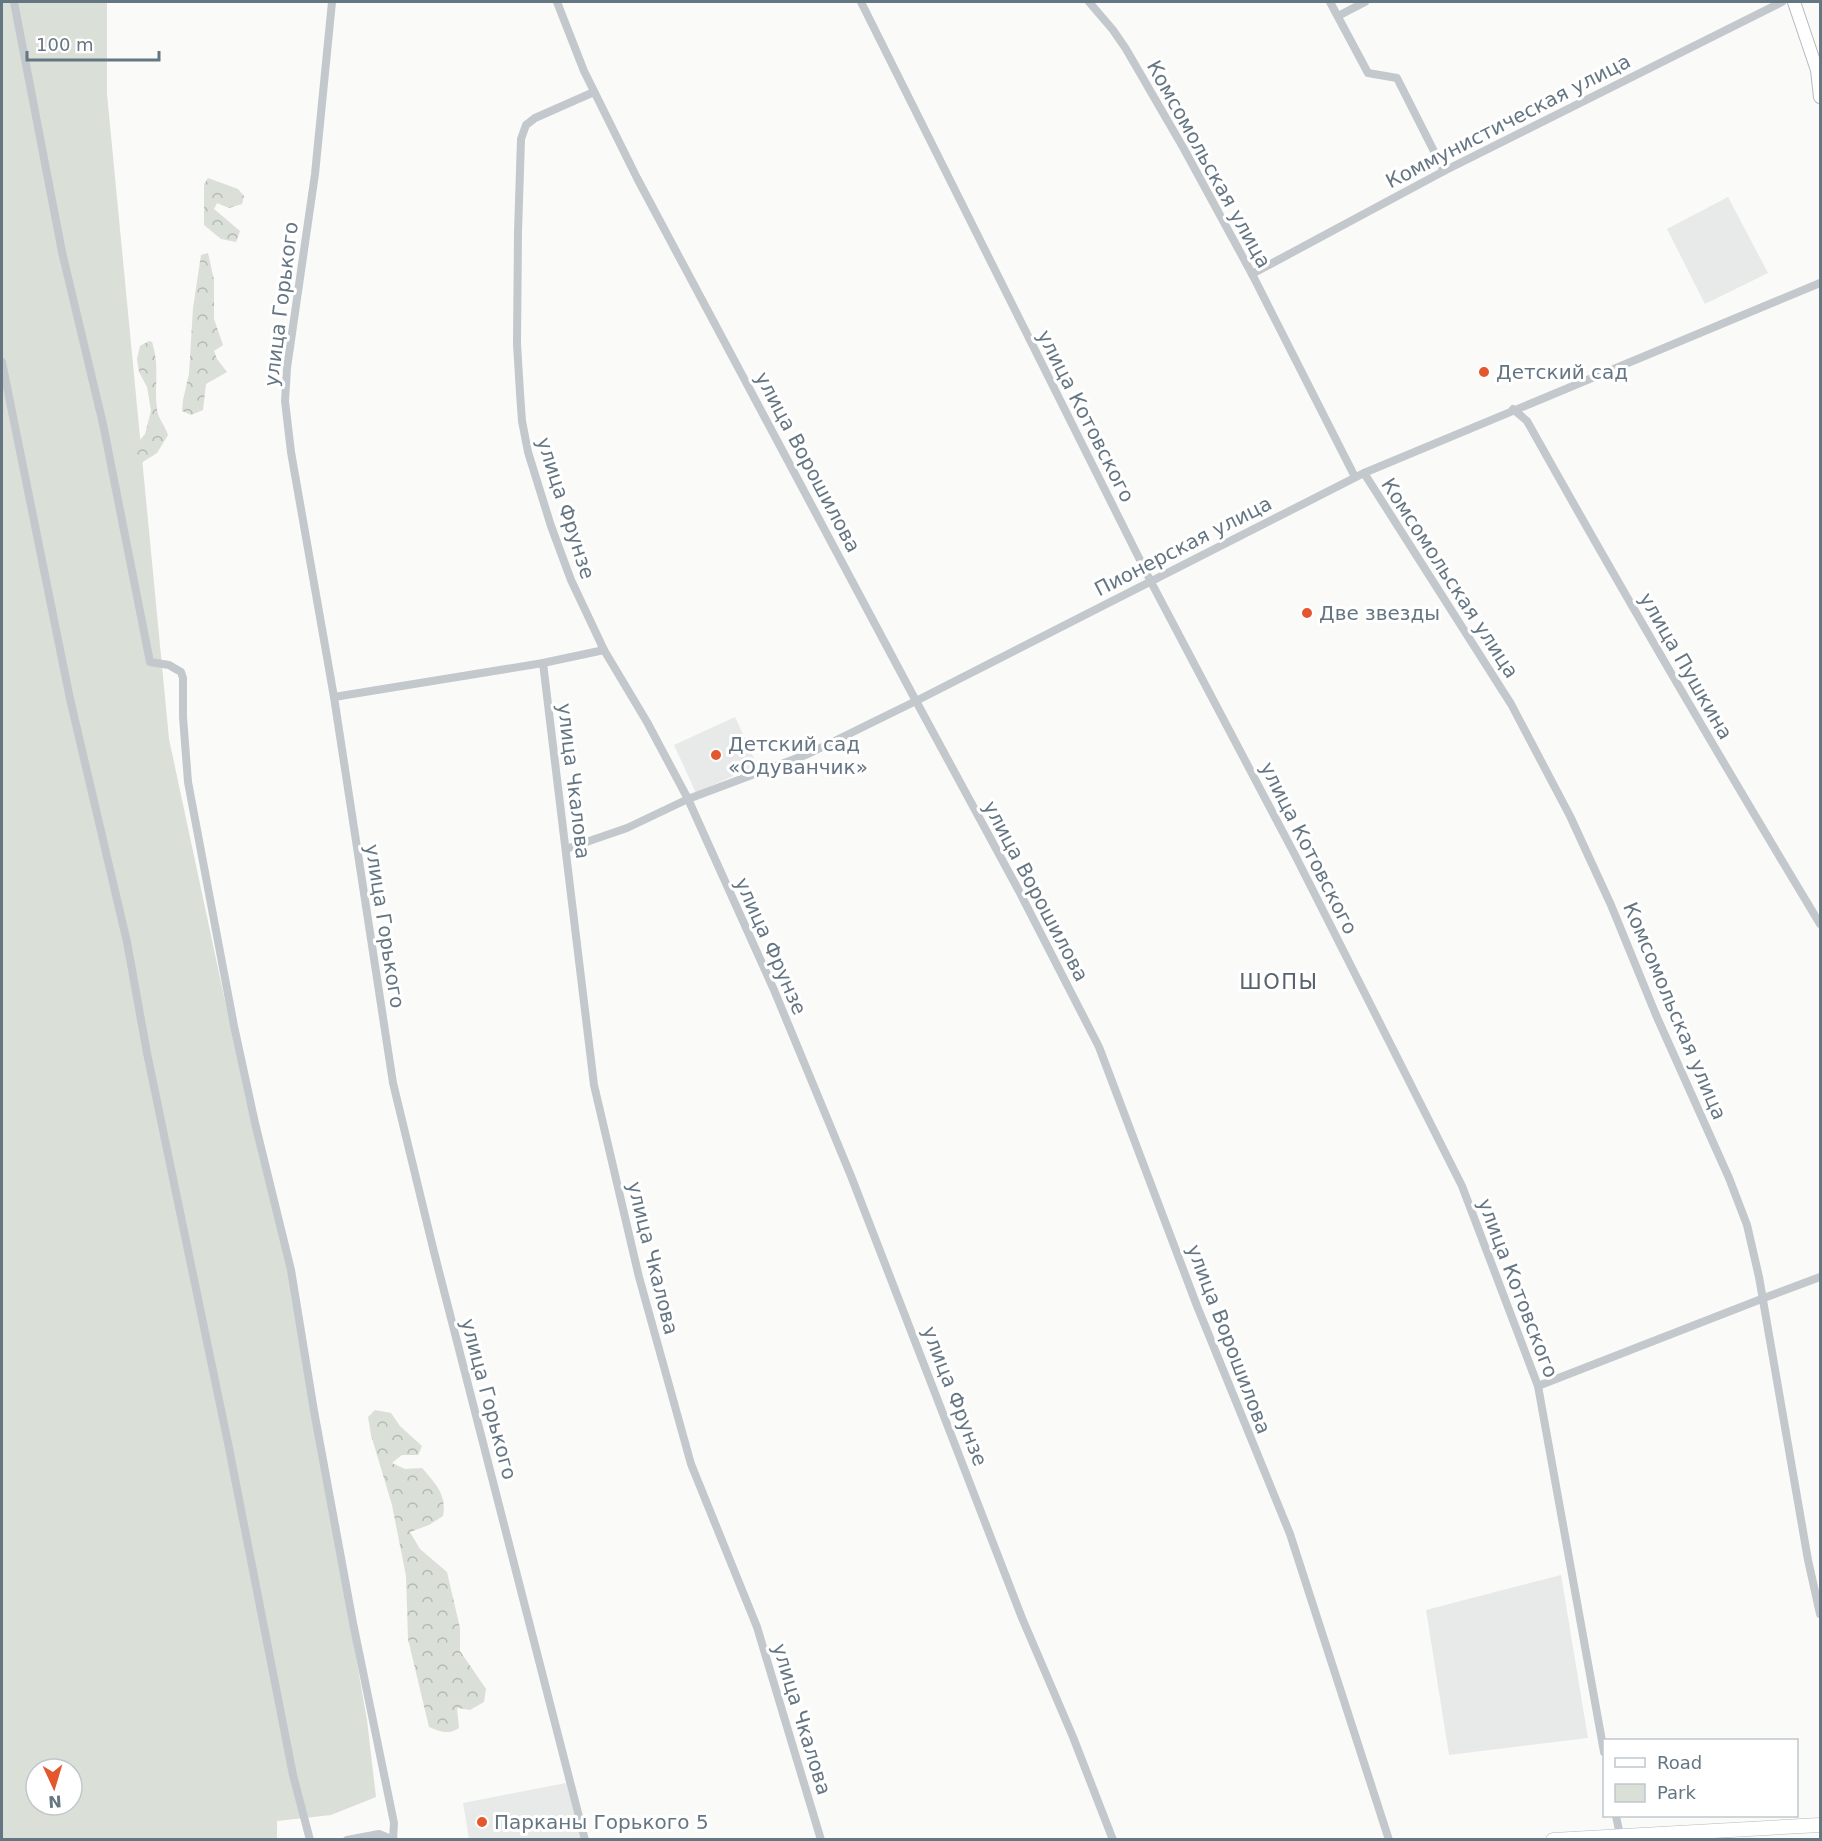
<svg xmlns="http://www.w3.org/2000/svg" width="1822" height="1841" viewBox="0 0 1822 1841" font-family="'DejaVu Sans',sans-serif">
	<defs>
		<pattern id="forest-crowns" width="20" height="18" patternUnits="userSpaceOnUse" patternTransform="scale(1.5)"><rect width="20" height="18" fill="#dadfd7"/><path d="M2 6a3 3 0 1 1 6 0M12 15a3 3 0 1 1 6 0" fill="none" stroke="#b4b9b4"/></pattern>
	</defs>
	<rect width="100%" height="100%" fill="#fafaf8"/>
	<!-- built -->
	<g fill="#e8e9e9">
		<path d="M 1728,197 L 1768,273 L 1705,304 L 1667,229 Z"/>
		<path d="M 735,717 L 757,765 L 696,793 L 674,745 Z"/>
		<path d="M 1561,1575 L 1588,1738 L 1449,1755 L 1426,1610 Z"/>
		<path d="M 566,1783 L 581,1839 L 469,1839 L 463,1803 Z"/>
	</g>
	<!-- green -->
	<path fill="#dadfd7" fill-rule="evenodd" d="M 2,2 L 107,2 L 107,94 L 169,739 L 247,1104 L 290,1281 L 367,1720 L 376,1797 L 331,1815 L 277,1821 L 277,1839 L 2,1840 ZM 36,1769 L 72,1769 L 72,1805 L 36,1805 Z"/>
	<!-- forest -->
	<g fill="url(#forest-crowns)">
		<path d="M 208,178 L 238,189 L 244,196 L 242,204 L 229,208 L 217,203 L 214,209 L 240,231 L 236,242 L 221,239 L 204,225 L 204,184 Z"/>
		<path d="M 208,253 L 214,280 L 214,319 L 223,345 L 214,351 L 217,359 L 227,372 L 206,384 L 203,410 L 191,415 L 182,411 L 183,400 L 189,374 L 193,308 L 201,255 Z"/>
		<path d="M 149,341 L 152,342 C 160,367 154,385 157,409 C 158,419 165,425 168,435 L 157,453 L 138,465 L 133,462 L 130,454 L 135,443 L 140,440 L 145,434 L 151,411 L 147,387 L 139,372 L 137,359 L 140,346 Z"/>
		<path d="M 375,1410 L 391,1413 L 400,1426 L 422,1446 L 418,1455 L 402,1455 L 392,1463 L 405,1469 L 422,1468 C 436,1484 447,1495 443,1516 L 429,1525 L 410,1532 L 420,1549 L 447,1572 L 460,1628 L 460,1651 L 486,1689 L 484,1702 L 470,1710 L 457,1708 L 459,1728 C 447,1735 442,1732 429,1727 L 408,1639 L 406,1576 L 392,1505 L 371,1435 L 368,1417 Z"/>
	</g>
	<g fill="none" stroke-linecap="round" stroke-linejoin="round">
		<defs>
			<path id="secondary" d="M 1794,2 L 1817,70 L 1820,97"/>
			<path id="primary" d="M 1553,1840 L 1820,1825"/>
		</defs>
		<!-- secondary casing -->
		<use href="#secondary" stroke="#b3babf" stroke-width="14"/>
		<!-- primary casing -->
		<use href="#primary" stroke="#b5babe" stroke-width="15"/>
		<!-- street -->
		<g stroke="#c3c8cc" stroke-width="8">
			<path d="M 14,2 L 62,252 L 103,424 L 150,662 L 169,665 L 181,672 L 183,678 L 183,717 L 188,782 L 234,1026 L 255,1123 L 291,1270 L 314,1411 L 353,1623 L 394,1823 L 393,1839"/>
			<path d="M 332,2 L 315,174 L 287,368 L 285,401 L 291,452 L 334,697 L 393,1083 L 434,1252 L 585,1840"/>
			<path d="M 557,2 L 584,71 L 637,178 L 916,701 L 1019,891 L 1099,1047 L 1197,1306 L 1290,1534 L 1389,1840"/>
			<path d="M 861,2 L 1150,580 L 1296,857 L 1462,1186 L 1538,1386 L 1604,1752"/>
			<path d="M 1089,2 L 1113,30 L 1126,49 L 1184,149 L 1252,274 L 1355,477"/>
			<path d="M 1330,2 L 1368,73 L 1397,78 L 1444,171"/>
			<path d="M 1338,16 L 1365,2"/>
			<path d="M 594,92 L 535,118 L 526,125 L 521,139 L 518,232 L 517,344 L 520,393 L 522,421 L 528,452 L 551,526 L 571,580 L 604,650 L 647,722 L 688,799 L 774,990 L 851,1176 L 1022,1618 L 1073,1737 L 1113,1840"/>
			<path d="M 1252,274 L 1444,171 L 1782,2"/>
			<path d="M 2,362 L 70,699 L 127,942 L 147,1053 L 228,1443 L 293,1775 L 310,1840"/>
			<path d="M 1513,409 L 1527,421 C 1622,591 1720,758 1820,924"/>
			<path d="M 1364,473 L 1511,704 L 1570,816 L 1611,905 L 1656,1015 L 1729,1178 L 1747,1225 L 1759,1277 L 1808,1560 L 1820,1614"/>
			<path d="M 543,663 L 594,1085 L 639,1277 L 691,1464 L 757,1627 L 821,1840"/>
			<path d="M 334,697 L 543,663 L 604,650"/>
			<path d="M 566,849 L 627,828 L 688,799 L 808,754 L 916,701 L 1364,473 L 1820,283"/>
			<path d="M 1538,1386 L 1764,1298 L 1820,1277"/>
			<path d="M 1616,1816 L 1620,1835"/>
			<path d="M 347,1840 L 379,1834 L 394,1840"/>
		</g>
		<!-- secondary -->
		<use href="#secondary" stroke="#fff" stroke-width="12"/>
		<!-- primary -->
		<use href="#primary" stroke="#fff" stroke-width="14"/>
	</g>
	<!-- markers -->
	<g fill="#e4572e" stroke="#fff" stroke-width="2">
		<circle cx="1484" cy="372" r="6"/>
		<circle cx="1307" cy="613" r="6"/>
		<circle cx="716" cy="755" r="6"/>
		<circle cx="482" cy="1822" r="6"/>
	</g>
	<g text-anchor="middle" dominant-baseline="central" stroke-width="6" stroke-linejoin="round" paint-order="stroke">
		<!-- street labels -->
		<g font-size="20" fill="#657683" stroke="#fff">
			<text transform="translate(1508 121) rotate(-27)">Коммунистическая улица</text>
			<text transform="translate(1209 164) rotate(61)">Комсомольская улица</text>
			<text transform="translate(281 304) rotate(-83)">улица Горького</text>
			<text transform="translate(1086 416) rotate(63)">улица Котовского</text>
			<text transform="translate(808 462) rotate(62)">улица Ворошилова</text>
			<text transform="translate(566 508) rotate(72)">улица Фрунзе</text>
			<text transform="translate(1183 546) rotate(-27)">Пионерская улица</text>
			<text transform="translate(1450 578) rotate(57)">Комсомольская улица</text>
			<text transform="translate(1686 666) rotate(60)">улица Пушкина</text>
			<text transform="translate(574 781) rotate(83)">улица Чкалова</text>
			<text transform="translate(1309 848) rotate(63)">улица Котовского</text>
			<text transform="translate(1036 891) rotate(62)">улица Ворошилова</text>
			<text transform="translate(385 926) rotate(81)">улица Горького</text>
			<text transform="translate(771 946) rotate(66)">улица Фрунзе</text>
			<text transform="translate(1675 1011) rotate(67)">Комсомольская улица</text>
			<text transform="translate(653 1258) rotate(76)">улица Чкалова</text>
			<text transform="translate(1518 1288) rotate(69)">улица Котовского</text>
			<text transform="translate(1229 1339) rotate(69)">улица Ворошилова</text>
			<text transform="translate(955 1396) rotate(69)">улица Фрунзе</text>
			<text transform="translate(489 1399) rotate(75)">улица Горького</text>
			<text transform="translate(802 1719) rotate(73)">улица Чкалова</text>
		</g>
		<!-- poi labels -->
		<g font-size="20" fill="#657683" stroke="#fff" text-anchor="start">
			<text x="1496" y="372">Детский сад</text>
			<text x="1319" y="613">Две звезды</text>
			<text x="728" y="744">Детский сад<tspan x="728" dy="23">«Одуванчик»</tspan></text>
			<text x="494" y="1822">Парканы Горького 5</text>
		</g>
		<!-- neighbourhood labels -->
		<g font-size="21" letter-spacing="1.5" fill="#57646e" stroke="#fff">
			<text x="1279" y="982">ШОПЫ</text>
		</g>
	</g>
	<!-- border -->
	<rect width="1822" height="1841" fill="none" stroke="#657683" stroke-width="6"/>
	<!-- legend -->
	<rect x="1603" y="1739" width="195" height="78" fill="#ffffff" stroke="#c1c8cd" stroke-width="1.5"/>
	<rect x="1615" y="1758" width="30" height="9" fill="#ffffff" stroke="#c1c8cd" stroke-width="1.5"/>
	<text x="1657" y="1769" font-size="18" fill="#657683">Road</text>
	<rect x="1615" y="1784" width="30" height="18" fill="#dadfd7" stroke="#c1c8cd" stroke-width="1.5"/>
	<text x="1657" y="1799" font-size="18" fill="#657683">Park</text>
	<!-- north arrow -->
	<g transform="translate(54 1787) rotate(176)"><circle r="28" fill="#ffffff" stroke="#c1c8cd" stroke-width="1.5"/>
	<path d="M0-4.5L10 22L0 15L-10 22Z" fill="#e4572e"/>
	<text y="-9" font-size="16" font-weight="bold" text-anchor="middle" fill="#657683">N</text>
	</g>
	<!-- scale -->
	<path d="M27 51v9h132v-9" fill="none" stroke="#657683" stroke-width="3"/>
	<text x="36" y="51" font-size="18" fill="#657683" stroke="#ffffff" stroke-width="4.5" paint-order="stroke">100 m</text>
</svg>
